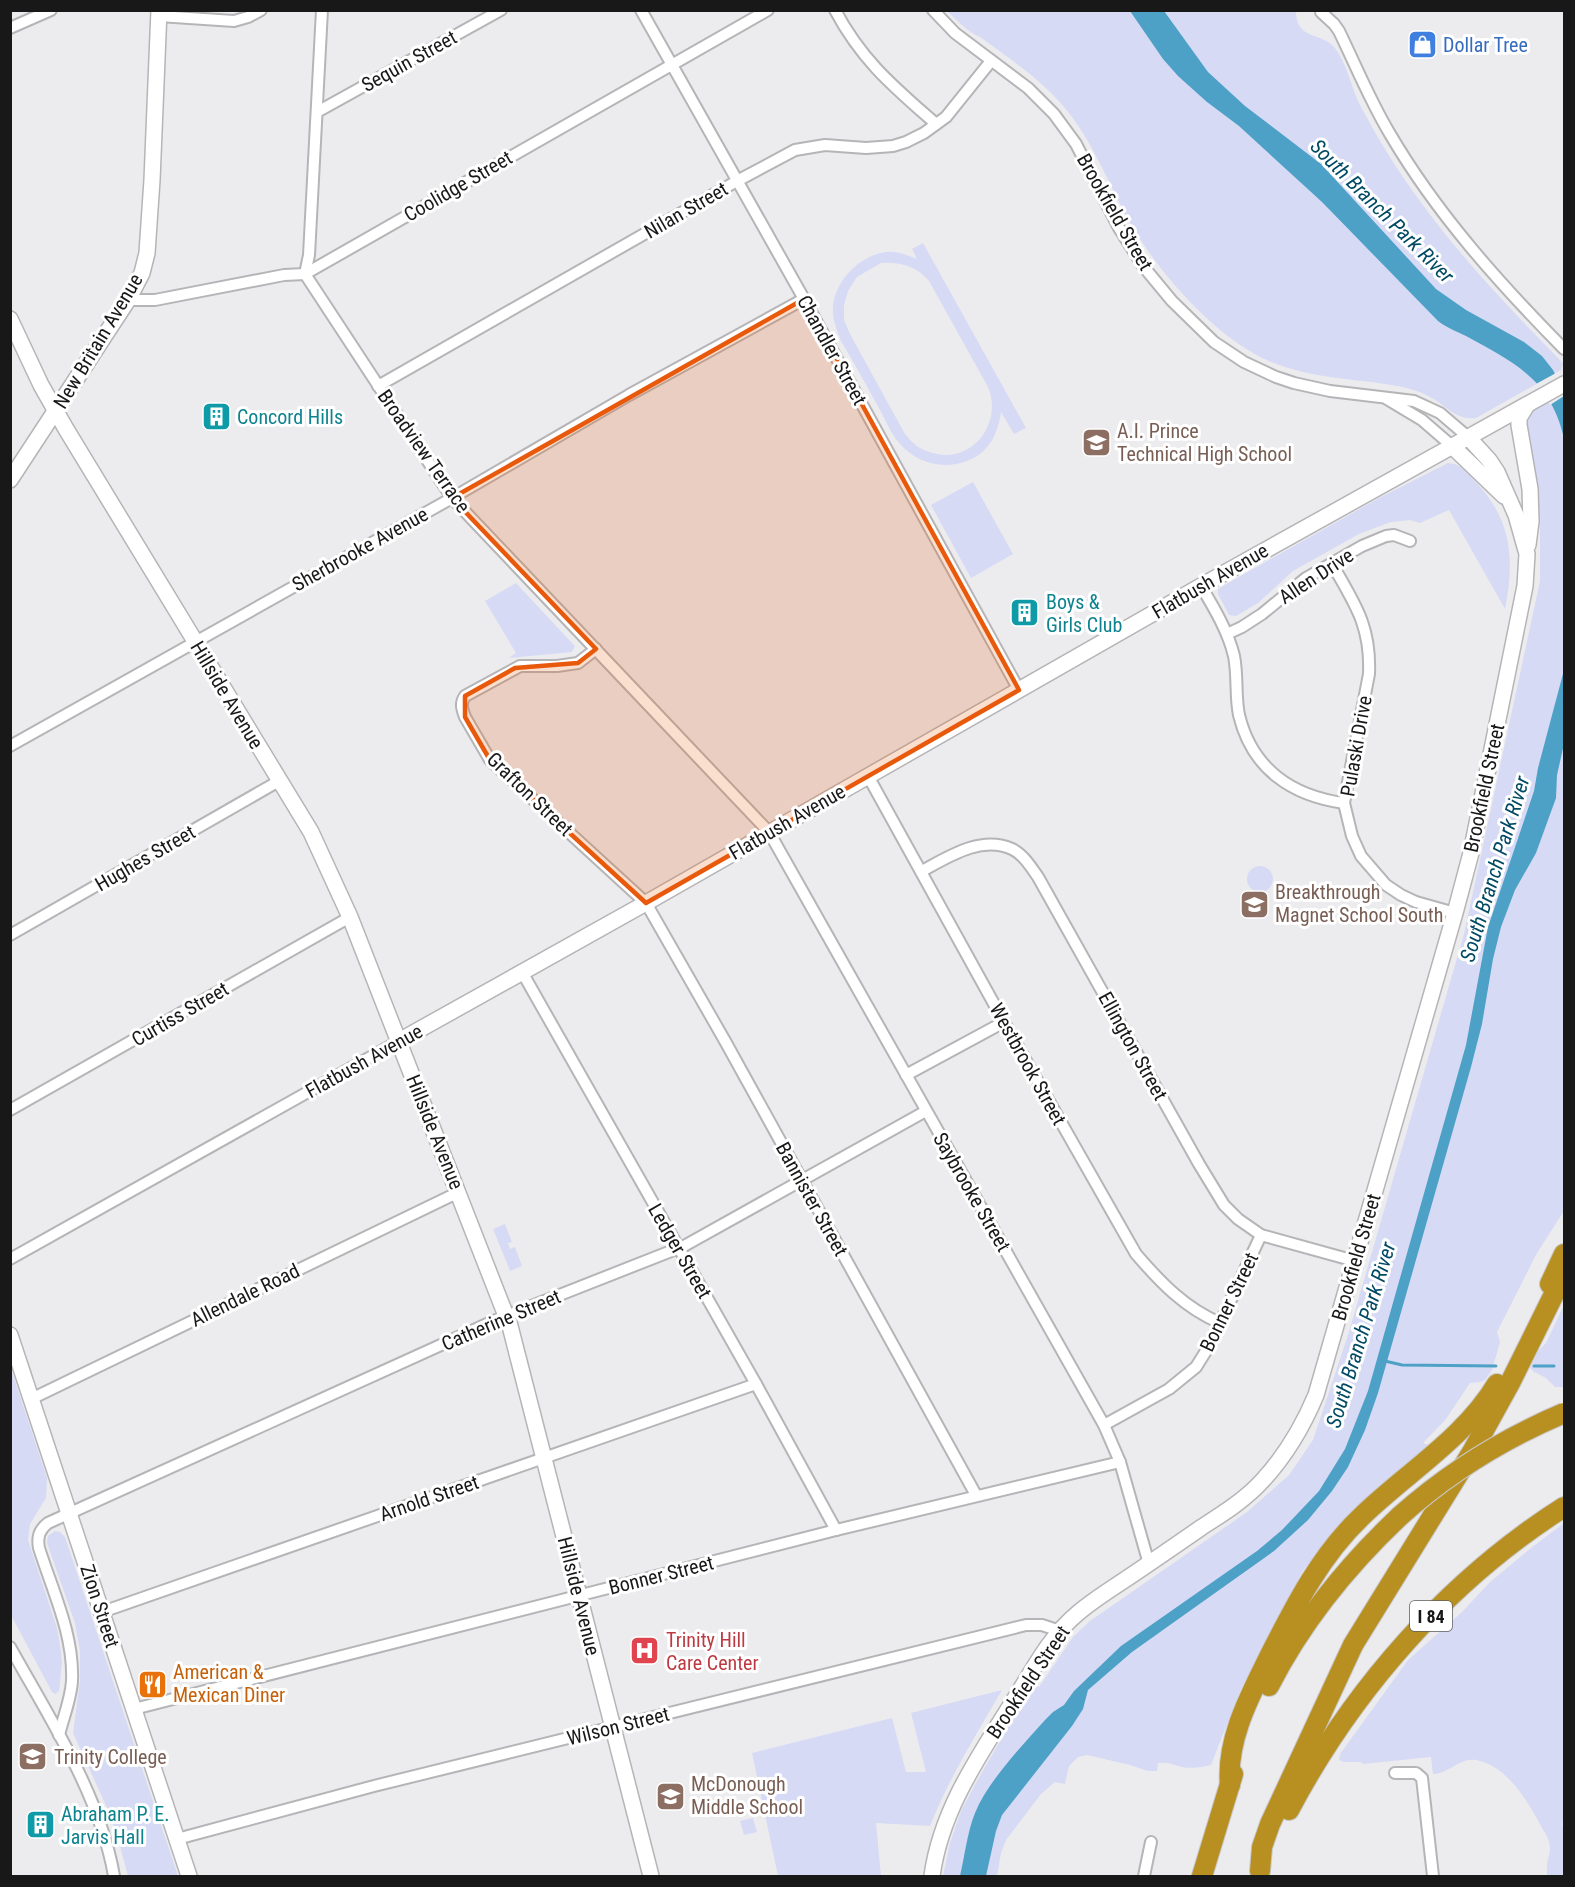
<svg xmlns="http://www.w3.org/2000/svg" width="1575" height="1887" viewBox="0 0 1575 1887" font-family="'Roboto Condensed',sans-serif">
	<rect width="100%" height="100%" fill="#ececef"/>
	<!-- green -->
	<g fill="#d6daf4" fill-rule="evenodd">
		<path d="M 947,11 L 1296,11 C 1296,41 1323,32 1335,48 C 1347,64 1351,86 1359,103 C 1368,120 1378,138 1388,154 C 1436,231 1497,296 1560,360 L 1563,364 L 1561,370 L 1476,418 C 1456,421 1445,404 1428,396 C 1419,391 1408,388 1398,386 C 1353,378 1312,379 1269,361 C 1214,337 1158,272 1129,221 C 1110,187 1096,149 1072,117 C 1048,84 1013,61 980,37 C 967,32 957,20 947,11 Z"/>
		<path d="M 923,243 L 1026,428 L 1014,434 L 1001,412 C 998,434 989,453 967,461 C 942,470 917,463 900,444 C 890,433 883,414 875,401 C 864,381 853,361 841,341 C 838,332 834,324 833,314 C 831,285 857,256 886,252 C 897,251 907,255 917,259 L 912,249 ZM 881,263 C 901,262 916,266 929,281 L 988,387 C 1004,426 968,468 927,451 C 917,448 911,441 905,434 L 850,334 L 844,320 L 844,305 L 848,291 L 857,277 Z"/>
		<path d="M 1564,393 L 1564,1211 L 1537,1253 L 1497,1332 L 1500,1342 L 1492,1370 L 1485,1380 L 1480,1382 L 1470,1383 L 1446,1419 L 1423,1443 L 1431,1446 L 1347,1517 L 1330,1535 L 1302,1572 L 1240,1691 L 1211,1765 C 1203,1767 1191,1769 1182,1767 C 1172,1765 1170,1762 1158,1763 L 1157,1771 L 1148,1771 L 1130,1765 L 1087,1755 L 1078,1757 L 1069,1766 L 1065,1784 L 1055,1782 L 1041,1794 L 1006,1840 L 1001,1853 L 997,1876 L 943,1876 L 950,1843 L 961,1811 L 977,1781 L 1033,1684 L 1039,1687 L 1073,1637 L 1090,1621 L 1247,1512 L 1289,1475 L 1313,1440 L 1348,1335 L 1464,934 L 1540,581 L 1540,531 L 1536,487 L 1526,425 L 1534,410 Z"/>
		<path d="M 1448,463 C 1459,463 1467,472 1474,480 C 1512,519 1515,559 1505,609 L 1449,510 L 1420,523 L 1410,520 L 1391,522 L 1359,534 L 1293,571 L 1258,603 L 1236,616 L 1229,615 L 1218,594 L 1218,590 L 1221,587 L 1381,497 Z"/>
		<path d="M 973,482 L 1013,554 L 971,578 L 931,505 Z"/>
		<path d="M 516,583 L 571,642 L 575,646 L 572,652 L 509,658 L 516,653 L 485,601 Z"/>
		<circle cx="1260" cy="879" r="13"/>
		<circle cx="1300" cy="917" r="8"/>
		<path d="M 505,1224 L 512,1242 L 508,1243 L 510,1249 L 515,1247 L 522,1266 L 510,1271 L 493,1229 Z"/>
		<path d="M 1564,1305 L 1564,1387 L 1555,1387 L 1546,1378 L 1534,1372 L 1530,1368 L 1538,1351 L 1546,1343 Z"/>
		<path d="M 10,1366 L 47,1478 L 46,1498 L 30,1524 L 28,1540 L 57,1628 L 60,1645 L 62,1662 L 59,1691 L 55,1694 L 52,1692 L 11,1615 Z"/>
		<path d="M 1564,1523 L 1564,1817 L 1562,1825 L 1564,1826 L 1564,1876 L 1547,1876 C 1547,1872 1547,1867 1547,1863 C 1548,1858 1550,1854 1550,1849 C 1550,1839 1544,1832 1540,1824 C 1526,1799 1507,1766 1476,1760 C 1461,1757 1448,1774 1433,1774 L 1431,1757 L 1363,1764 L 1361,1762 L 1344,1762 L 1339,1760 L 1340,1754 L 1408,1660 L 1462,1612 L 1490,1582 L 1531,1548 Z"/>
		<path d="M 55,1531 L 60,1532 L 65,1537 L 178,1876 L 128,1876 L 117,1835 L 108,1810 L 73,1733 L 80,1681 L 80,1651 L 75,1623 L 47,1543 L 48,1536 Z"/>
		<path d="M 1002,1690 C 976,1735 949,1778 930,1826 L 876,1823 L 881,1876 L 778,1876 L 752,1753 L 892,1718 L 906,1772 L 926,1772 L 911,1713 Z"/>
		<path d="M 753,1818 L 757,1832 L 744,1835 L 740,1821 Z"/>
	</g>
	<!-- water -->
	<g fill="#4da1c6">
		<path d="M 1130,11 L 1164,11 L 1208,72 L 1245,106 L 1321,164 L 1436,289 L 1466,310 L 1524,342 L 1542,356 L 1553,370 L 1564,392 L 1564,438 C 1550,379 1515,363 1466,336 C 1456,331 1447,328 1438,321 L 1322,202 L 1239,126 L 1207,102 L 1178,76 L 1163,59 Z"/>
		<path d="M 1564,670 L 1564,744 L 1557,775 L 1556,798 L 1536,853 L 1515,890 L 1501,927 L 1493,959 L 1482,1024 L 1471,1067 L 1378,1393 L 1365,1430 L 1348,1467 L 1332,1491 L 1308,1520 L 1274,1551 L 1132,1652 L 1088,1690 L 1083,1709 L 1072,1726 L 1002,1815 L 996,1831 L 986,1876 L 960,1876 C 965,1855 967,1833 975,1813 C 988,1781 1022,1746 1045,1720 L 1053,1712 L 1064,1705 L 1074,1691 L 1121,1646 L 1257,1551 L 1282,1530 L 1319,1491 L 1345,1449 L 1368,1391 L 1466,1045 L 1488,927 L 1534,791 L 1538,768 Z"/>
	</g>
	<!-- pier -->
	<path fill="#ececef" d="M 1556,373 L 1564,388 L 1564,396 L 1550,405 L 1536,384 Z"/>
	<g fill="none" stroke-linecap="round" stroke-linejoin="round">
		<!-- stream -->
		<g stroke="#4da1c6" stroke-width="3">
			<path d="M 1385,1361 L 1402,1365 L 1496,1366"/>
			<path d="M 1534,1366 L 1554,1366"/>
		</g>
		<defs>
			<g id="street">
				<path d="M 322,10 L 309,255 L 305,274 L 452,498 L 769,832 L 1104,1425 L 1120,1462 L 1149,1564"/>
				<path d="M 641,10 L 804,299 L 1019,690"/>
				<path d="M 835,10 C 862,61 894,87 936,124"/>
				<path d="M 933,10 L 955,33 L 1028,88 L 1054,114 L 1076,144 L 1119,228 L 1143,266 L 1172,301 L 1214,342 L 1244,362 L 1276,377 L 1294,383 L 1330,391 L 1414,401 L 1440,413 L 1468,437"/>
				<path d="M 1321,12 L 1334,24 L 1339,31 C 1356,66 1370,101 1390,134 C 1437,214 1499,283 1564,349"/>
				<path d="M 159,16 L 234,21 L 248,17 L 261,10"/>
				<path d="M 10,28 L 51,10"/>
				<path d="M 317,112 L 501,10"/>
				<path d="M 128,300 L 155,300 L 284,275 L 305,274 L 768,10"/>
				<path d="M 378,386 L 737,181 L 795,150 L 825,145 L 866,148 L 893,146 L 906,142 L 924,133 L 946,117 L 991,61"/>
				<path d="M 1387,399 L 1422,420 L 1452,446"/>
				<path d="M 1332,564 C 1355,604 1371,626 1369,674 L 1344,803 L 1352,836 L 1361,856 L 1386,885 L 1401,895 L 1416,902 L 1455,913"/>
				<path d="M 1201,586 C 1214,608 1228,631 1234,656 C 1238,676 1235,696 1239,715 C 1252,769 1292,796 1344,803"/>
				<path d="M 1227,634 L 1242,627 L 1262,614 L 1306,578 L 1362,546 L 1386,536 L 1394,535 L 1410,541"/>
				<path d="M 596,649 L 578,663 L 557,666 L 520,666 L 465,696 C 460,703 462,709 465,717 L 490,760 L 646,903 L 725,1041 L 976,1495"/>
				<path d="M 10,746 L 452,498 L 629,395 L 804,299"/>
				<path d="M 868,776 L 1004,1022 L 1136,1254 C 1161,1283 1185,1308 1220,1323"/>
				<path d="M 922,871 C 948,857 981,835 1012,849 C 1023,854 1031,867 1038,877 L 1199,1164 L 1224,1205 L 1238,1219 L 1261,1235 L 1355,1261"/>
				<path d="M 10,935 L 279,781"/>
				<path d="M 522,972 L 756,1384 L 836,1530"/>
				<path d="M 906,1075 L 1004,1022"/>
				<path d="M 10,1110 L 350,917"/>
				<path d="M 10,1259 L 399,1041"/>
				<path d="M 31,1399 L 459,1192"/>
				<path d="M 1104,1425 L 1169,1389 L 1196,1367 L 1206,1351 L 1220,1323 L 1261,1235"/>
				<path d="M 102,1612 L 756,1384"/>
				<path d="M 10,1647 C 50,1719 100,1795 114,1876"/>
				<path d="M 134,1709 L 836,1530 L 1120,1462"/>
				<path d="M 59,1735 C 63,1718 71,1699 72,1681 C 74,1635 53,1592 39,1548 C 37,1537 39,1530 48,1523 L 496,1320 L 684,1246 L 926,1111"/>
				<path d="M 1395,1773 L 1416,1773 L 1422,1778 L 1433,1876"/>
				<path d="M 177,1839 L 374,1786 L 1026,1625 L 1042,1625 L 1060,1631"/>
				<path d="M 1144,1876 L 1151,1842"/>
			</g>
			<g id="secondary">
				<path d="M 10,319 L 41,385 L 66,429 L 311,832 L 350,917 L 510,1326 L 651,1876"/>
				<path d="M 1527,405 L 1519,418 L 1519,425 L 1530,489 L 1531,521 L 1528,545"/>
				<path d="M 1452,446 L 1504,496"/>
				<path d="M 10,480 L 128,300 L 142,273 L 147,253 L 152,180 L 159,10"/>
				<path d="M 399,1041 L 646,903 L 1201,586 L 1564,384"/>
				<path d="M 10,1335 L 189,1876"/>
				<path d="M 932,1876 C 941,1810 979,1756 1014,1700 C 1033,1670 1050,1636 1078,1613 C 1092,1601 1108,1591 1123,1581 C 1150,1563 1176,1545 1202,1527 C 1224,1513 1246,1499 1263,1480 C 1286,1455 1303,1426 1316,1395 L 1455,913 L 1471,853 L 1525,586 L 1527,554 L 1516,515 L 1497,472 L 1489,460 L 1468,437"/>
			</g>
			<g id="highway">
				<path d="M 1550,1284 L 1564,1254"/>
				<path d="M 1269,1686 C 1302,1621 1347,1566 1400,1516"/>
				<path d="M 1230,1785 C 1226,1738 1251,1694 1271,1653 C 1296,1604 1321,1555 1361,1517 C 1406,1473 1464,1439 1497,1384"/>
				<path d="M 1289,1810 C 1353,1689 1449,1580 1564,1507"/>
				<path d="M 1260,1871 L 1262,1847 L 1270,1824 L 1353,1645 L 1472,1452 L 1510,1383 L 1564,1274"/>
				<path d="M 1202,1876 L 1233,1774"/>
			</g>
		</defs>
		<!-- street casing -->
		<use href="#street" stroke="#b5b5b8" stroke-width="14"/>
		<!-- secondary casing -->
		<use href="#secondary" stroke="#b5b5b8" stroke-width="18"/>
		<!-- highway casing -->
		<use href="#highway" stroke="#c8c8c8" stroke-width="22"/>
		<!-- street -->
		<use href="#street" stroke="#fff" stroke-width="10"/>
		<!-- secondary -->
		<use href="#secondary" stroke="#fff" stroke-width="15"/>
		<!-- highway -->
		<use href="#highway" stroke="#b89021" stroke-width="20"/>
		<defs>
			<path id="highway-bridge" d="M 1400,1516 C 1448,1473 1505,1438 1564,1413"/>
		</defs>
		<!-- highway-bridge casing -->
		<use href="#highway-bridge" stroke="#c8c8c8" stroke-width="22" stroke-linecap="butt"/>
		<!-- highway-bridge -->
		<use href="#highway-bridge" stroke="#b89021" stroke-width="20"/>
	</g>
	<!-- marked area -->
	<path fill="#e8590c" fill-opacity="0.2" stroke="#e8590c" stroke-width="4.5" stroke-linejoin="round" d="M 804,299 L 1019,690 L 646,903 L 490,760 L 465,717 L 465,696 L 515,668 L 578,663 L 596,649 L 452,498 Z"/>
	<!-- icons -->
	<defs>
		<symbol id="shop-square" viewBox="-11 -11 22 22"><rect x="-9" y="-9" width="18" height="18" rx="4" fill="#3f7fe0" stroke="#fff"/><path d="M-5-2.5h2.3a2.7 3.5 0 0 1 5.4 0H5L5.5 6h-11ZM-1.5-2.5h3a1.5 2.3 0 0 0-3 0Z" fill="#fff"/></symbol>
		<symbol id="building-square" viewBox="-11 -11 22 22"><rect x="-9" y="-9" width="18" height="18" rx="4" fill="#0f9aa8" stroke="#fff"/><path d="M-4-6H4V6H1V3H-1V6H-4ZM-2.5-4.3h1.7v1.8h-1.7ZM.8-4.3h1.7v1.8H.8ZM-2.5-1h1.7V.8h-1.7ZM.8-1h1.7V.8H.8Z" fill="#fff"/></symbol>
		<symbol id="school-square" viewBox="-11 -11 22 22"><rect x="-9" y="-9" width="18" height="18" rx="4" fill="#8d6e63" stroke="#fff"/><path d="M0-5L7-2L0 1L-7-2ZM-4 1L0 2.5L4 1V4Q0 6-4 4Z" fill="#fff"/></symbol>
		<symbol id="hospital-square" viewBox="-11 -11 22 22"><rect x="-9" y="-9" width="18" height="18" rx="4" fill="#e0444e" stroke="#fff"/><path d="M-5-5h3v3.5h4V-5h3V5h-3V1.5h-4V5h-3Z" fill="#fff"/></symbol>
		<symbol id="restaurant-square" viewBox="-11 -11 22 22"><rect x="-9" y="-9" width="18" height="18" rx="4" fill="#e8710a" stroke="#fff"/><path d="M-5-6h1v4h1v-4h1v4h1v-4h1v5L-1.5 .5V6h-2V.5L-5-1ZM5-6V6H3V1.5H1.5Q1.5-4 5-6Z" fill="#fff"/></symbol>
		<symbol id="university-square" viewBox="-11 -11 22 22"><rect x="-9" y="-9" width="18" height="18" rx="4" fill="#8d6e63" stroke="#fff"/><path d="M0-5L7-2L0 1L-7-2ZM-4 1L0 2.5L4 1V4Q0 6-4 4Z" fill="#fff"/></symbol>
	</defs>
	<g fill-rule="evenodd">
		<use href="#shop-square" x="1406" y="28" width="33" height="33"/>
		<use href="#building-square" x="200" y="400" width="33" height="33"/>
		<use href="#school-square" x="1080" y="426" width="33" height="33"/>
		<use href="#building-square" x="1008" y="596" width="33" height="33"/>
		<use href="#school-square" x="1238" y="888" width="33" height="33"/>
		<use href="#hospital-square" x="628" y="1634" width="33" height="33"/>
		<use href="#restaurant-square" x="136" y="1668" width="33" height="33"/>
		<use href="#university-square" x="16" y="1740" width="33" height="33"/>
		<use href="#school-square" x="654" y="1780" width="33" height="33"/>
		<use href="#building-square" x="24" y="1808" width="33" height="33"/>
	</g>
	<g text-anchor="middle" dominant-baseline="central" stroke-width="6" stroke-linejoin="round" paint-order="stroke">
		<!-- shield labels -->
		<rect fill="#fff" stroke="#5d5d5e" stroke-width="1.5" x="1410" y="1601" width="42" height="30" rx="4.5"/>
		<g font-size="18" font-weight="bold" fill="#181819">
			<text x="1431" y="1616">I 84</text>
		</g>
		<!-- shop labels -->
		<g font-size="20" fill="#366cbe" stroke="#fff" text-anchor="start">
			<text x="1443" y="45">Dollar Tree</text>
		</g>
		<!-- street labels -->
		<g font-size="20" fill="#181819" stroke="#fff">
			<text transform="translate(409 61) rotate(-29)">Sequin Street</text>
			<text transform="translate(458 186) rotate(-30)">Coolidge Street</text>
			<text transform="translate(686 210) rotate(-30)">Nilan Street</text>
			<text transform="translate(1115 212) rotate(60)">Brookfield Street</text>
			<text transform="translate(98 341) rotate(-59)">New Britain Avenue</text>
			<text transform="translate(832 350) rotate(61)">Chandler Street</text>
			<text transform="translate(424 451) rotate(55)">Broadview Terrace</text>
			<text transform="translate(360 549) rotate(-29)">Sherbrooke Avenue</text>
			<text transform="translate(1316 576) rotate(-33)">Allen Drive</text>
			<text transform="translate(1210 581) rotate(-30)">Flatbush Avenue</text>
			<text transform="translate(227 695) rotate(59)">Hillside Avenue</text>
			<text transform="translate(1356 746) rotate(-80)">Pulaski Drive</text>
			<text transform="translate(1484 788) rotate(-78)">Brookfield Street</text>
			<text transform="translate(530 794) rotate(44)">Grafton Street</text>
			<text transform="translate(787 822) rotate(-30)">Flatbush Avenue</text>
			<text transform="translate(145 858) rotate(-30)">Hughes Street</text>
			<text transform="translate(180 1014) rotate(-30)">Curtiss Street</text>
			<text transform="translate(1133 1046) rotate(61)">Ellington Street</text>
			<text transform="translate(364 1061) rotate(-29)">Flatbush Avenue</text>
			<text transform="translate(1028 1064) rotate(61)">Westbrook Street</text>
			<text transform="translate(435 1132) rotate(68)">Hillside Avenue</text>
			<text transform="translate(972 1192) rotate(60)">Saybrooke Street</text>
			<text transform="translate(812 1199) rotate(61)">Bannister Street</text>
			<text transform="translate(680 1251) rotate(60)">Ledger Street</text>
			<text transform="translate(1356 1257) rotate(-74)">Brookfield Street</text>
			<text transform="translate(245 1295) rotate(-26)">Allendale Road</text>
			<text transform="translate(1229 1302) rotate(-64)">Bonner Street</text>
			<text transform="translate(501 1320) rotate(-23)">Catherine Street</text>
			<text transform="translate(429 1498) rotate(-19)">Arnold Street</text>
			<text transform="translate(661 1575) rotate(-14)">Bonner Street</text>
			<text transform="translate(579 1596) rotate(76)">Hillside Avenue</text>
			<text transform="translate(100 1606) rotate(72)">Zion Street</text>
			<text transform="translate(1028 1682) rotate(-56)">Brookfield Street</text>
			<text transform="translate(618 1726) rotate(-14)">Wilson Street</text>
		</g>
		<!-- culture labels -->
		<g font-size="20" fill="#0d838f" stroke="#fff" text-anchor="start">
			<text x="237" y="417">Concord Hills</text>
			<text x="1046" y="602">Boys &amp;<tspan x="1046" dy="23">Girls Club</tspan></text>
			<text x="61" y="1814">Abraham P. E.<tspan x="61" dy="23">Jarvis Hall</tspan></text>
		</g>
		<!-- education labels -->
		<g font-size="20" fill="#785e54" stroke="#fff" text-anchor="start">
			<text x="1117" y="431">A.I. Prince<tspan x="1117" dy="23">Technical High School</tspan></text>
			<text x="1275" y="892">Breakthrough<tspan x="1275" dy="23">Magnet School South</tspan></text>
			<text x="54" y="1757">Trinity College</text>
			<text x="691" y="1784">McDonough<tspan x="691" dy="23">Middle School</tspan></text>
		</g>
		<!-- health labels -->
		<g font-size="20" fill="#be3a42" stroke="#fff" text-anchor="start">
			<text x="666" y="1640">Trinity Hill<tspan x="666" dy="23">Care Center</tspan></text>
		</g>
		<!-- food labels -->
		<g font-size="20" fill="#c56008" stroke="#fff" text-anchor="start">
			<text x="173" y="1672">American &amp;<tspan x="173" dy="23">Mexican Diner</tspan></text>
		</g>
		<!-- water labels -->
		<g font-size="21" font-style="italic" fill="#004a64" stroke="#fff">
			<text transform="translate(1382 211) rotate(45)">South Branch Park River</text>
			<text transform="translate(1495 869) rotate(-73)">South Branch Park River</text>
			<text transform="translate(1361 1335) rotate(-73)">South Branch Park River</text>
		</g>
	</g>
	<!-- border -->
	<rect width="1575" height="1887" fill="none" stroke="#181819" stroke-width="24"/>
</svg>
